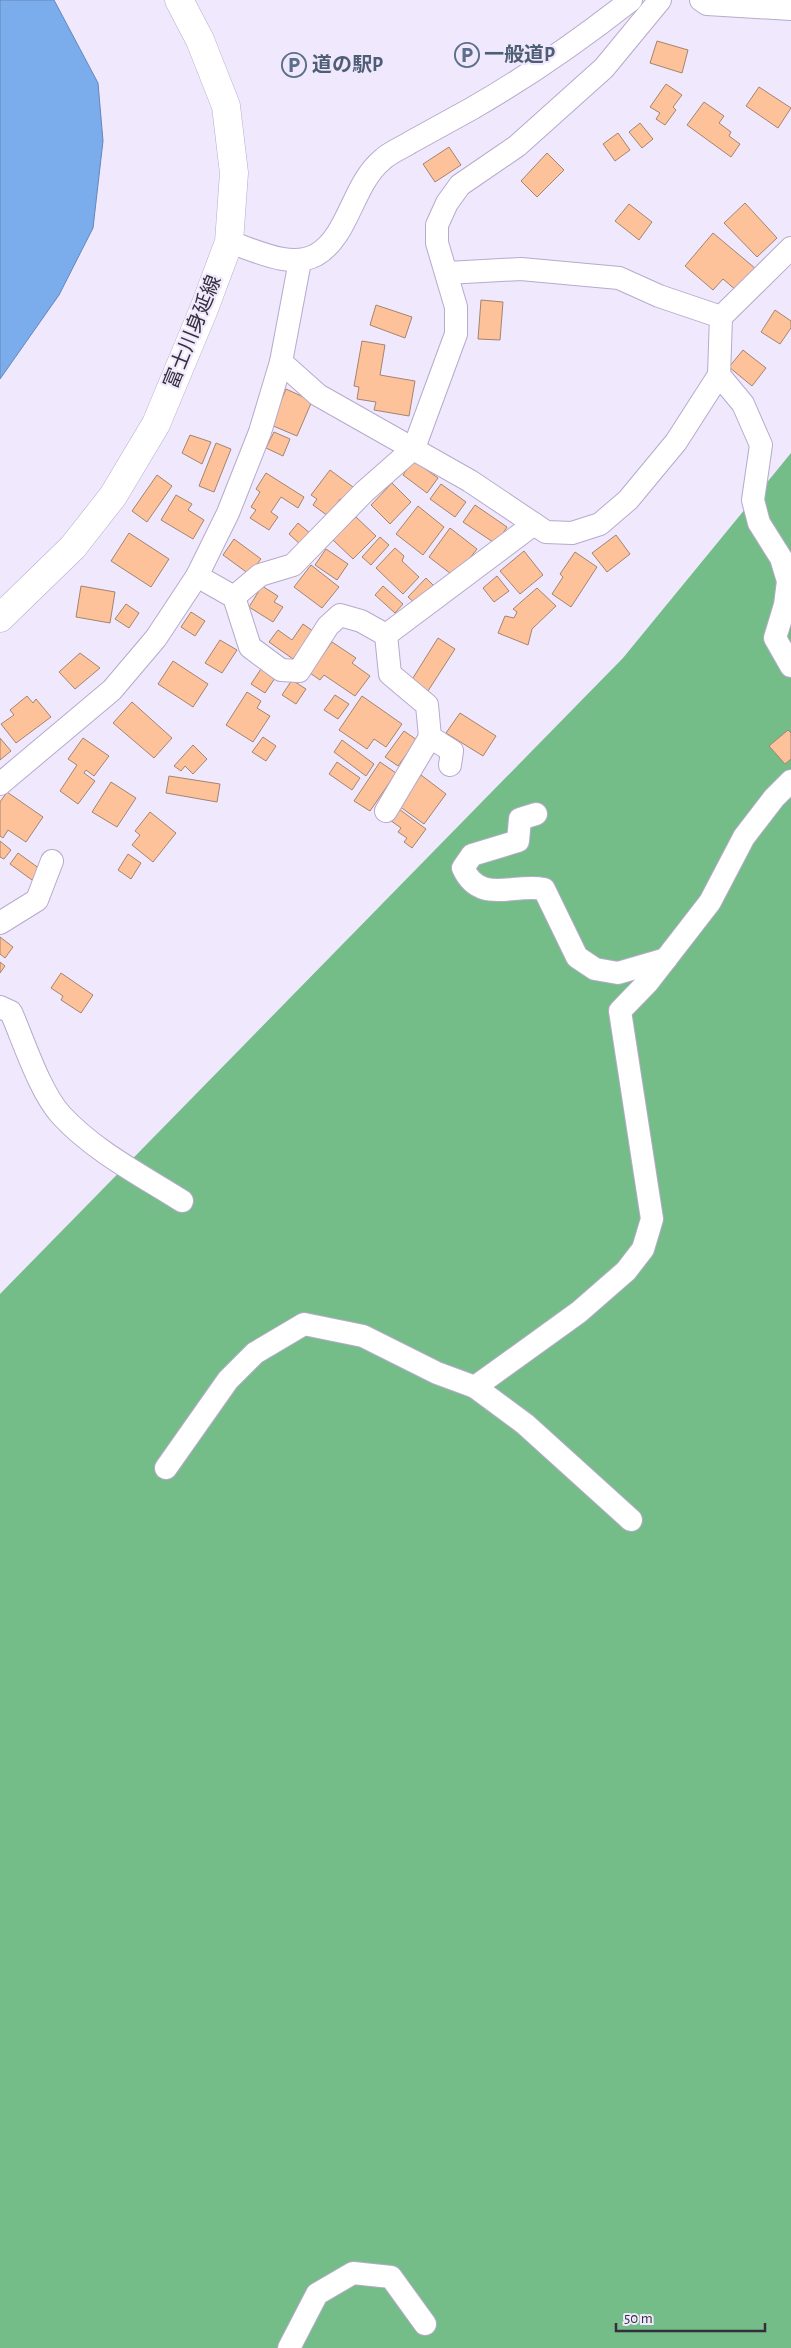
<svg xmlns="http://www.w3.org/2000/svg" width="791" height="2348" viewBox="0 0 791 2348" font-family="'Alegreya Sans','Noto Sans JP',sans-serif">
	<rect width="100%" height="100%" fill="#f0e8fd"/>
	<!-- forest -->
	<path fill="#74bd88" d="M 791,453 L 791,2348 L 0,2348 L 0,1294 L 623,658 Z"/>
	<!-- water -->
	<path fill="#7bacec" stroke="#6686b7" d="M 0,0 L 54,0 L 98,83 L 103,141 L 93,228 L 59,295 L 0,379 Z"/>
	<!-- building -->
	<g fill="#fec29b" stroke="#a38470">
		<path d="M 657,41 L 688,50 L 682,73 L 650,63 Z"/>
		<path d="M 666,84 L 682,95 L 673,107 L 676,110 L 665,125 L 656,119 L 660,113 L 650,107 Z"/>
		<path d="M 759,87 L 791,108 L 778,128 L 746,106 Z"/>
		<path d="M 704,102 L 724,116 L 719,123 L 731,132 L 729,136 L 740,144 L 731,157 L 687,125 Z"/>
		<path d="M 640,123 L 653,139 L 642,148 L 629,132 Z"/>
		<path d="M 618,133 L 630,150 L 615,161 L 603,144 Z"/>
		<path d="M 449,147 L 461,165 L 435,182 L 423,164 Z"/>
		<path d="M 547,153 L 564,170 L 537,197 L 521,181 Z"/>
		<path d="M 745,203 L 777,238 L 757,257 L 724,223 Z"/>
		<path d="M 629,204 L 652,222 L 639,240 L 615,221 Z"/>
		<path d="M 713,233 L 756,269 L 737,291 L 723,279 L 713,290 L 685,266 Z"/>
		<path d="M 481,300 L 503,302 L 500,340 L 478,339 Z"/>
		<path d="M 376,305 L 412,317 L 405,338 L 370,325 Z"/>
		<path d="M 775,310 L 791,321 L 791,328 L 780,344 L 761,332 Z"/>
		<path d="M 362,341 L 385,345 L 380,375 L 415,381 L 409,416 L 374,410 L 376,402 L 357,399 L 359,387 L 354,386 Z"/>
		<path d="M 743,350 L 766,368 L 752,386 L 729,367 Z"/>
		<path d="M 286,389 L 312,401 L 297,436 L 271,425 Z"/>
		<path d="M 274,432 L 290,439 L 283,456 L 266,448 Z"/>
		<path d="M 190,435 L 211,442 L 202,464 L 182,453 Z"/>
		<path d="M 216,443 L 231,449 L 214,492 L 199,486 Z"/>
		<path d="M 413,460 L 438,478 L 427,493 L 403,475 Z"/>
		<path d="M 330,470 L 357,490 L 347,504 L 340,499 L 328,516 L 313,505 L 317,499 L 311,495 Z"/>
		<path d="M 266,473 L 304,497 L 298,508 L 281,497 L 271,512 L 278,517 L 269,530 L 250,518 L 256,510 L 251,507 L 260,492 L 256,489 Z"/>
		<path d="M 157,475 L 172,486 L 147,522 L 132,511 Z"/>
		<path d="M 392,483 L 411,502 L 390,524 L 371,505 Z"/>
		<path d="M 441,484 L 466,502 L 455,517 L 430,499 Z"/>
		<path d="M 176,495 L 192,504 L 188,510 L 204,520 L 193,539 L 161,520 Z"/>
		<path d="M 475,505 L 507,527 L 496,544 L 463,522 Z"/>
		<path d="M 418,506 L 444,527 L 423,555 L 396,534 Z"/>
		<path d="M 356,517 L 376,536 L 353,559 L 333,540 Z"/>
		<path d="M 298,523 L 311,534 L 301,545 L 289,534 Z"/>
		<path d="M 450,528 L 477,549 L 455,577 L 429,557 Z"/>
		<path d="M 129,533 L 169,559 L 151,587 L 111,561 Z"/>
		<path d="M 616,535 L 630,554 L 607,572 L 592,553 Z"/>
		<path d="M 380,537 L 389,545 L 371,565 L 362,557 Z"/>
		<path d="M 234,539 L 261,559 L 249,574 L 223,555 Z"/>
		<path d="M 395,548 L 404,556 L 402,561 L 419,577 L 403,594 L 376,568 Z"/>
		<path d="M 326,549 L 348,564 L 337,580 L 315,565 Z"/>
		<path d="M 524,551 L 543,575 L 520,594 L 500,571 Z"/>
		<path d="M 575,552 L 597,567 L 571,607 L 552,594 L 563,577 L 560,574 Z"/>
		<path d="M 311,565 L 339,587 L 322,608 L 294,587 Z"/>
		<path d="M 497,576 L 509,591 L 494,602 L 483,588 Z"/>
		<path d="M 426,578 L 434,586 L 417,605 L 408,597 Z"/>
		<path d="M 81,586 L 115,592 L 110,623 L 76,617 Z"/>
		<path d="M 262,586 L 278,596 L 274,602 L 283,607 L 273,622 L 249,607 Z"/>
		<path d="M 383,586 L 403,604 L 395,613 L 375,595 Z"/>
		<path d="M 537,588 L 556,606 L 532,629 L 528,645 L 498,633 L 505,616 L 514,618 L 517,612 L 513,609 Z"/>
		<path d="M 126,604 L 139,613 L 129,628 L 115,619 Z"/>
		<path d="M 191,612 L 205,621 L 195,636 L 181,627 Z"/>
		<path d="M 303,624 L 313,631 L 293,659 L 269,642 L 278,630 L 292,640 Z"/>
		<path d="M 438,638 L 455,649 L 428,691 L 411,681 Z"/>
		<path d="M 220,640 L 237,650 L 222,673 L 205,663 Z"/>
		<path d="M 332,642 L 356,658 L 352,663 L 370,676 L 355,696 L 324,675 L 320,680 L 310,673 Z"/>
		<path d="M 80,653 L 100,668 L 75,689 L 59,672 Z"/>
		<path d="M 173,661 L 208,684 L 193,707 L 158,684 Z"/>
		<path d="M 261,669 L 275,678 L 265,693 L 251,684 Z"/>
		<path d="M 292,680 L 306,689 L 296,704 L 282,695 Z"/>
		<path d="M 247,692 L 261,701 L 257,708 L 270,716 L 253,742 L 226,725 Z"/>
		<path d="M 335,695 L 349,704 L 338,719 L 324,710 Z"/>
		<path d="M 27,696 L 33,703 L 36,699 L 51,717 L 16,743 L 1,724 L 14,715 L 10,710 Z"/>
		<path d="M 362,696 L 402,724 L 386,747 L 374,739 L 367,749 L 339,730 Z"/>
		<path d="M 132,702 L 172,738 L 154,758 L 113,723 Z"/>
		<path d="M 460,713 L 496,736 L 483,756 L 446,733 Z"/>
		<path d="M 788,730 L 791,733 L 791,759 L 785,764 L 769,746 Z"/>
		<path d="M 404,731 L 417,740 L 398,766 L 385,757 Z"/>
		<path d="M 263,737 L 276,746 L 266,761 L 252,752 Z"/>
		<path d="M 0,738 L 11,751 L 0,760 Z"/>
		<path d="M 83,738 L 109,756 L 94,776 L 86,770 L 84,773 L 95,781 L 78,804 L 60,791 L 77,765 L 68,759 Z"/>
		<path d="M 342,740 L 374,764 L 366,776 L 334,752 Z"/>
		<path d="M 193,745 L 207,759 L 193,774 L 185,766 L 181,771 L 174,766 Z"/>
		<path d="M 337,762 L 360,778 L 352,790 L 329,774 Z"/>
		<path d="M 380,762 L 396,773 L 370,811 L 354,801 Z"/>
		<path d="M 421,775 L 446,794 L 424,824 L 399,806 Z"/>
		<path d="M 169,776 L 220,784 L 217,802 L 166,793 Z"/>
		<path d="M 111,782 L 136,798 L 117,827 L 92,812 Z"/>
		<path d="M 7,792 L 43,817 L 26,842 L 8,830 L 3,838 L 0,836 L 0,802 Z"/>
		<path d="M 399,809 L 426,829 L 412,848 L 404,842 L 407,838 L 398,832 L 401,828 L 390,820 Z"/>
		<path d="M 150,812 L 176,833 L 153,862 L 132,845 L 140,835 L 135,831 Z"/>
		<path d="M 0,841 L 11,850 L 4,859 L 0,857 Z"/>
		<path d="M 18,853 L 40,869 L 32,880 L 10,864 Z"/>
		<path d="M 128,854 L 141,863 L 131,879 L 118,870 Z"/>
		<path d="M 0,937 L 13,947 L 5,958 L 0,954 Z"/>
		<path d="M 0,962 L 5,966 L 0,973 Z"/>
		<path d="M 61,973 L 93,995 L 81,1013 L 61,1000 L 63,996 L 51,988 Z"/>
	</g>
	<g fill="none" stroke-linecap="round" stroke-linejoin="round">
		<defs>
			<g id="minor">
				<path d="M 701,0 L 707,4 L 791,9"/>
				<path d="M 229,242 C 255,250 290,269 316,255 C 349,236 352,185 382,160 C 390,152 402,148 411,142 C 431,131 451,120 471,109 C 527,77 580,40 631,0"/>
				<path d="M 447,273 L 521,269 L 619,278 L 659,296 L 721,317 L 791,248"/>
				<path d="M 721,317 L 719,375 L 743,404 L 761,445 L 753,500 L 759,523 L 781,558 L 788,581 L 785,605 L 775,638 L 791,666"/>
				<path d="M 281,362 L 318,395 L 470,481 L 546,532 L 572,533 L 600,524 L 628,500 L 676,442 L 719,375"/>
				<path d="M 197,576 L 234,597 L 250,647 L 281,670 L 299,671 L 328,626 L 340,615 L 361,621 L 386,635 L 390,674 L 427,705 L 430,737 L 452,751 L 450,765"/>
				<path d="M 234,597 L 260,575 L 293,565 L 364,492 L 414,448 L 456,334 L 456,307 L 437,243 L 437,225 L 447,203 L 460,185 L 517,146 L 604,68 L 660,0"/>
				<path d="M 386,635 L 534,524"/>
				<path d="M 0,784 L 112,690 L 156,638 L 197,576 L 228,513 L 260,432 L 281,362 L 300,261"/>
				<path d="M 386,811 L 430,737"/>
				<path d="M 536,814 L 520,819 L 518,841 L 472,855 L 463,868 C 480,905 513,883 544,889 L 577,957 L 595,969 L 618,973 L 666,959"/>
				<path d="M 0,923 L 37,900 L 52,861"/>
				<path d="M 0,1007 L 11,1012 C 24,1042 40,1092 61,1115 C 94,1151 141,1175 182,1201"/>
				<path d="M 475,1387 L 579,1312 L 626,1271 L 643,1249 L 652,1219 L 620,1011 L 648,982 L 710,902 L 744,837 L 774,798 L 791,781"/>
				<path d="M 166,1468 L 228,1380 L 255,1353 L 304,1324 L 363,1336 L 437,1373 L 475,1387 L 525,1424 L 631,1520"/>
				<path d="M 289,2348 L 317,2294 L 353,2273 L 391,2277 L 425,2324"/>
			</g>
			<path id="major" d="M 0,618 L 73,547 L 113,496 L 156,424 L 204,309 L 229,242 L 234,173 L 226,106 L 200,40 L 179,0"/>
		</defs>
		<!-- minor casing -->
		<use href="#minor" stroke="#b7aacb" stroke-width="24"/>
		<!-- major casing -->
		<use href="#major" stroke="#b7aacb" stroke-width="29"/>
		<!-- minor -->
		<use href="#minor" stroke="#fff" stroke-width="22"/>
		<!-- major -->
		<use href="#major" stroke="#fff" stroke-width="28"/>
	</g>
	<!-- icons -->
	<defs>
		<symbol id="parking-ring" viewBox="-11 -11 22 22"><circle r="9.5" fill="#f0e8fd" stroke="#5c6f8a" stroke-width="1.5"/><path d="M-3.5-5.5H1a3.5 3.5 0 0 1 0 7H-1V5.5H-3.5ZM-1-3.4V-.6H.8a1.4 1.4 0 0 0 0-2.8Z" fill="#5c6f8a"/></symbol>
	</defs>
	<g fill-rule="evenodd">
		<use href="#parking-ring" x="453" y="41" width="28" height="28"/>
		<use href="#parking-ring" x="280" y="51" width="28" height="28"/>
	</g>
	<g text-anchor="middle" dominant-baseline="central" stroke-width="4.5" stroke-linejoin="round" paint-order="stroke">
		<!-- service labels -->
		<g font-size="20" font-weight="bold" fill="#4e5e75" stroke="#f0e8fd" text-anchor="start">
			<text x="484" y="55">一般道P</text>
			<text x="312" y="65">道の駅P</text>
		</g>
		<!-- street labels -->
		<g font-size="20" fill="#342f3c" stroke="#f0e8fd">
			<text transform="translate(193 332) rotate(-68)">富士川身延線</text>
		</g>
	</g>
	<!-- scale -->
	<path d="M616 2323v8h149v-8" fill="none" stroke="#342f3c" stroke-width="2.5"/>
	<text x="624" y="2323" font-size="15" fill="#342f3c" stroke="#f0e8fd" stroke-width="4" paint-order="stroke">50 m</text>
</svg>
